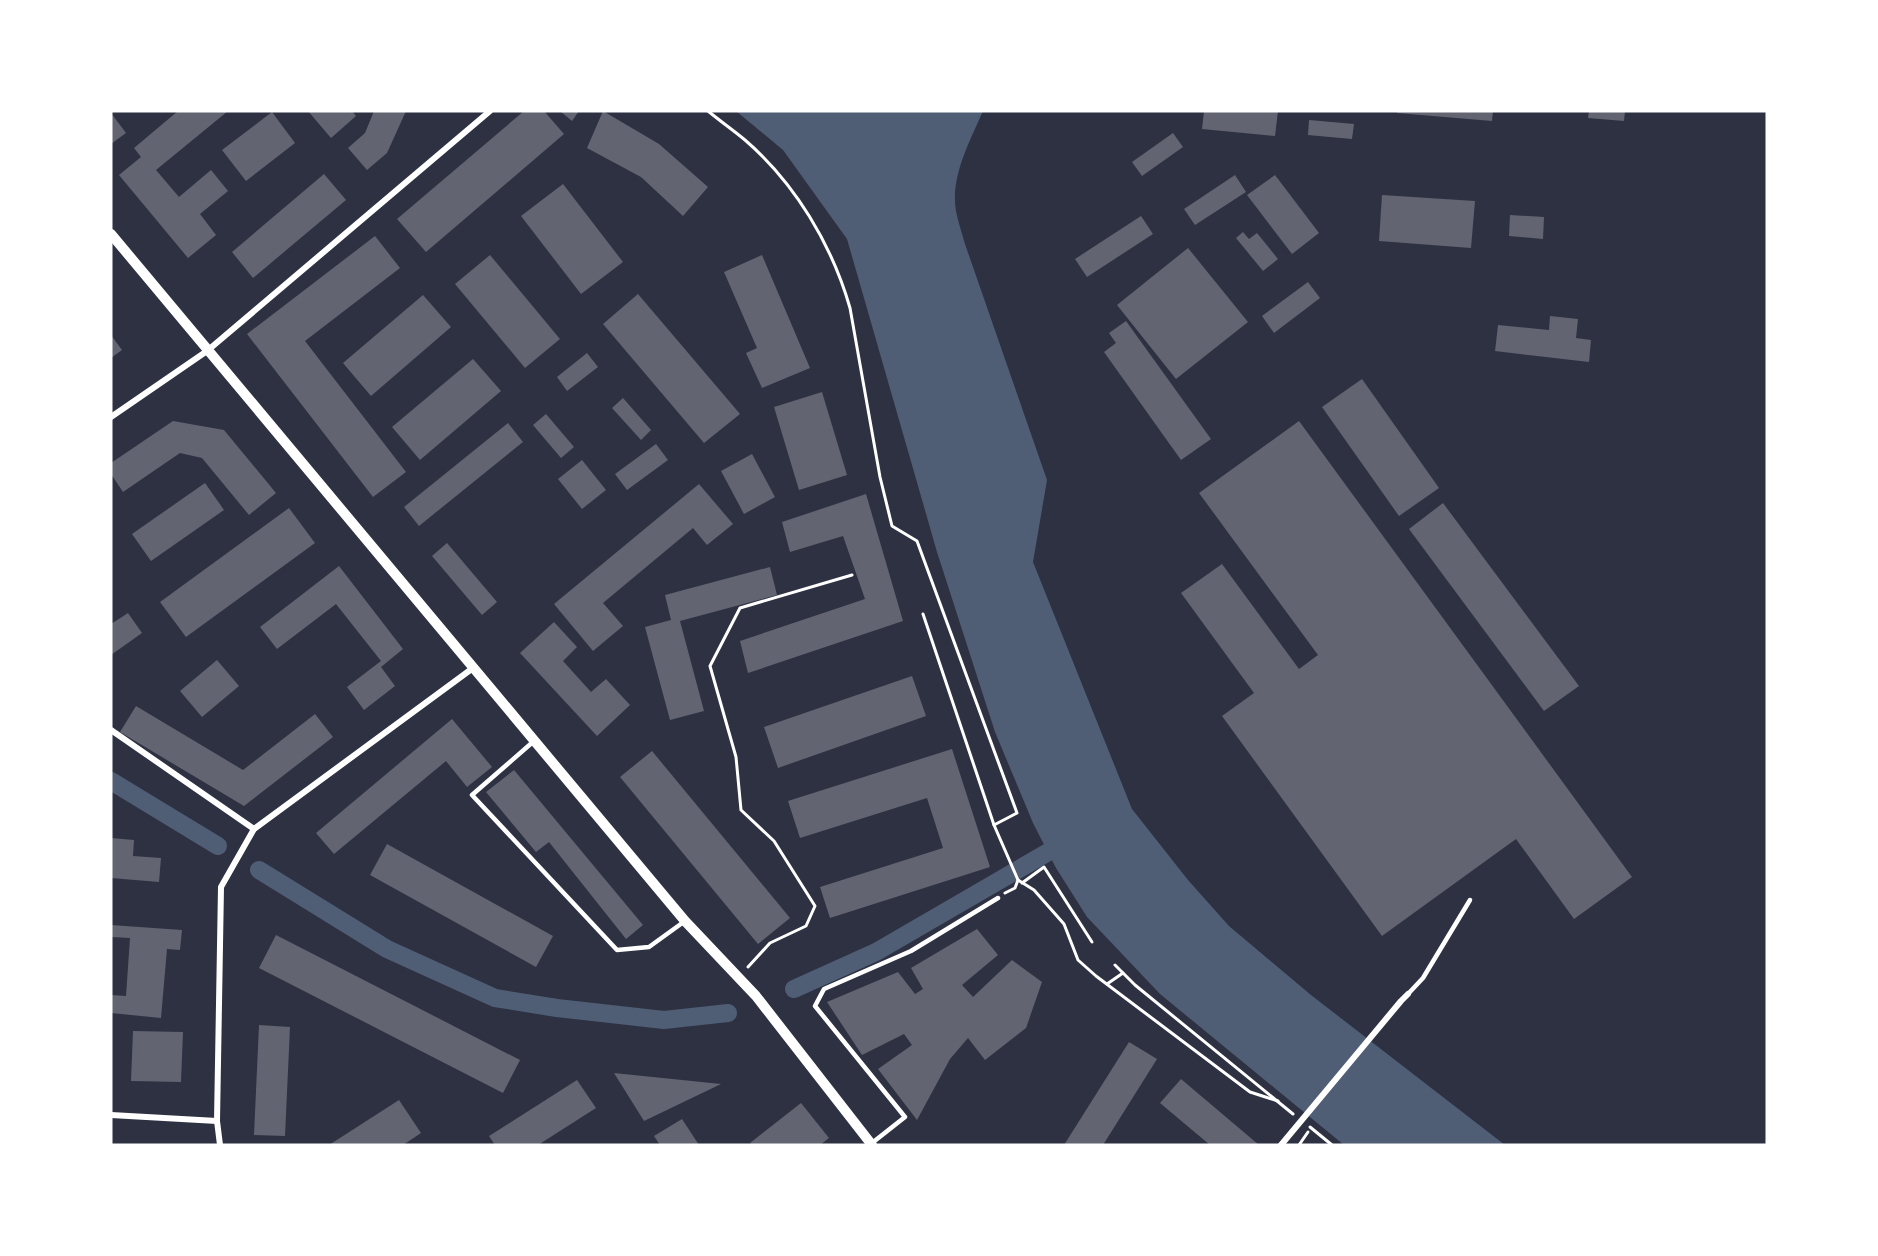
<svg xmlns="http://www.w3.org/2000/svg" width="1878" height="1256" viewBox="0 0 1878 1256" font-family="Raleway,sans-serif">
	<rect width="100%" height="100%" fill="#2d3142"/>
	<!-- water -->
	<path fill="#4f5d75" d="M 736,111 L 983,111 C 970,141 950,177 956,211 C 958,222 962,233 965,244 L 1047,480 L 1033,562 L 1132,809 L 1188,880 L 1229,926 L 1311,995 L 1505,1145 L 1344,1145 L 1160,994 L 1087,917 L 1056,868 L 1033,823 L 995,732 L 937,552 L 847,239 L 783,150 Z"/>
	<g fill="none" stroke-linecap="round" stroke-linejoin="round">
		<!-- canal -->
		<g stroke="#4f5d75" stroke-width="18">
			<path d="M 111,781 L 218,846"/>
			<path d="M 259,870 L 387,949 L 495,998 L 557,1008 L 664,1020 L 728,1013"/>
			<path d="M 794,989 L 876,952 L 1069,840"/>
		</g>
	</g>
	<!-- building -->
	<g fill="#626471">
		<path d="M 178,111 L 228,111 L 156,170 L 179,197 L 211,170 L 228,191 L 200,214 L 216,235 L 188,258 L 119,175 L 141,157 L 134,148 Z"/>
		<path d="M 308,111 L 352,111 L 356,116 L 331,138 Z"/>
		<path d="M 374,111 L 406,111 L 387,153 L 367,170 L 348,148 L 365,133 Z"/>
		<path d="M 524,111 L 544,111 L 564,134 L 426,252 L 397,219 Z"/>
		<path d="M 560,111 L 579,111 L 572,121 Z"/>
		<path d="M 603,111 L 659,144 L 708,187 L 683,216 L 641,177 L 587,148 Z"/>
		<path d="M 1204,111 L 1278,111 L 1275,136 L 1202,129 Z"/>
		<path d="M 1397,111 L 1493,111 L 1492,121 L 1397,113 Z"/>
		<path d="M 1589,111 L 1625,111 L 1624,121 L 1588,118 Z"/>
		<path d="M 272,112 L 295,143 L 246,181 L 222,150 Z"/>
		<path d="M 111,113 L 126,133 L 111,144 Z"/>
		<path d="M 1309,120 L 1354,124 L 1352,139 L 1308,135 Z"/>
		<path d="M 1173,133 L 1183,147 L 1142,176 L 1132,162 Z"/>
		<path d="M 324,174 L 346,200 L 253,278 L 232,252 Z"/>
		<path d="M 1235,175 L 1246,192 L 1195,225 L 1184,209 Z"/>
		<path d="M 1275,175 L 1319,233 L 1292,254 L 1247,195 Z"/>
		<path d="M 563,184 L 623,262 L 581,294 L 521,216 Z"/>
		<path d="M 1382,195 L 1475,201 L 1471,248 L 1379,241 Z"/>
		<path d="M 1510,215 L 1544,217 L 1543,239 L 1509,236 Z"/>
		<path d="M 1141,216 L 1153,234 L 1087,277 L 1075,259 Z"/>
		<path d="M 1243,232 L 1249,239 L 1257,233 L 1278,259 L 1263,271 L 1236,238 Z"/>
		<path d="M 375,236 L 400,268 L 305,341 L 406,472 L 373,497 L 247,334 Z"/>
		<path d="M 1188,248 L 1248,322 L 1176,379 L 1117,305 Z"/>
		<path d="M 490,255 L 560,339 L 525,368 L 455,284 Z"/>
		<path d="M 762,255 L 810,368 L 762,388 L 746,353 L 757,348 L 724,272 Z"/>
		<path d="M 1308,282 L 1320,298 L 1274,333 L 1262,316 Z"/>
		<path d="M 638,294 L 740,414 L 704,443 L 603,324 Z"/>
		<path d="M 423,295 L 451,327 L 371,396 L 343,363 Z"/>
		<path d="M 1550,316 L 1578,319 L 1576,338 L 1591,340 L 1589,362 L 1495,351 L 1498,325 L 1549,330 Z"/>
		<path d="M 1126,321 L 1211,439 L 1181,460 L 1104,352 L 1116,343 L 1109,333 Z"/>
		<path d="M 111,335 L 122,350 L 111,358 Z"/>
		<path d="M 587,353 L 598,367 L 567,391 L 557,377 Z"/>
		<path d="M 473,359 L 501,391 L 420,460 L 392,427 Z"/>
		<path d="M 1362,379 L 1439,488 L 1399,516 L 1322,407 Z"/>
		<path d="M 822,392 L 847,475 L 799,490 L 774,407 Z"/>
		<path d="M 623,398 L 651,430 L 641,440 L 612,408 Z"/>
		<path d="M 546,414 L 574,447 L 561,458 L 533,425 Z"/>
		<path d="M 173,421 L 224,430 L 276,493 L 249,515 L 202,458 L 180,453 L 123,492 L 111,474 L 111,463 Z"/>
		<path d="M 1299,421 L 1632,877 L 1574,919 L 1516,839 L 1382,936 L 1222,716 L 1254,693 L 1181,593 L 1222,564 L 1299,669 L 1318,655 L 1199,493 Z"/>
		<path d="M 508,423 L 523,442 L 419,526 L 404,507 Z"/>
		<path d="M 656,444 L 668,460 L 627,490 L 615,474 Z"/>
		<path d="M 752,454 L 775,497 L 744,514 L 721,471 Z"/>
		<path d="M 582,460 L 606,490 L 582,509 L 558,479 Z"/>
		<path d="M 205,483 L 224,510 L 151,561 L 132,534 Z"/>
		<path d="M 699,484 L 733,524 L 707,545 L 693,528 L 603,603 L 623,626 L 593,651 L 554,604 Z"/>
		<path d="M 866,494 L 903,621 L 748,673 L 740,641 L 865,599 L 843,536 L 790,552 L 782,522 Z"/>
		<path d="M 1443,503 L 1579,686 L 1544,711 L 1409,529 Z"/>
		<path d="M 289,508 L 315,543 L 186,637 L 160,602 Z"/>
		<path d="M 447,543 L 497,602 L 482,615 L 432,556 Z"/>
		<path d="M 339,566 L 403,649 L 381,667 L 395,686 L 364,710 L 347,687 L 381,661 L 336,604 L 277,649 L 260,627 Z"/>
		<path d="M 770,567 L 777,595 L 680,621 L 704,711 L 670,720 L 645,627 L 671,620 L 665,595 Z"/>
		<path d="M 128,613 L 142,633 L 111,655 L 111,624 Z"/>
		<path d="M 554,622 L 577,647 L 563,661 L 591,692 L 606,679 L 630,705 L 597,736 L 520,653 Z"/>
		<path d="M 217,660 L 239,686 L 202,717 L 180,691 Z"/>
		<path d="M 912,676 L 926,716 L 778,768 L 764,727 Z"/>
		<path d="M 136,706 L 243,770 L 315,714 L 333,737 L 244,806 L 120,732 Z"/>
		<path d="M 452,719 L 492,767 L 467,787 L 446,761 L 334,854 L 316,833 Z"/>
		<path d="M 952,749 L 990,867 L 830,918 L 820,887 L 943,848 L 927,798 L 800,838 L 788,801 Z"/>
		<path d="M 652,751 L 790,918 L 758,944 L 620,777 Z"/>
		<path d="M 514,770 L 643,925 L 626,939 L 549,842 L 536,852 L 486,792 Z"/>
		<path d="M 111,838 L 134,840 L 133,856 L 161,858 L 159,882 L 111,878 Z"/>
		<path d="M 387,844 L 553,936 L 536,967 L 370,875 Z"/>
		<path d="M 111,925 L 182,930 L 180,950 L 167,949 L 161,1018 L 111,1013 L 111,995 L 126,996 L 130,938 L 111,937 Z"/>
		<path d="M 977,929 L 998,955 L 962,985 L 973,997 L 1012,960 L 1042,982 L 1026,1028 L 985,1060 L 968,1038 L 950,1059 L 917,1120 L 878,1069 L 912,1045 L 904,1034 L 862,1055 L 827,1002 L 898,972 L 915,994 L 923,989 L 911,968 Z"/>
		<path d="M 276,935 L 520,1060 L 503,1093 L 259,968 Z"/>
		<path d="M 259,1025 L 290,1027 L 285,1136 L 254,1135 Z"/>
		<path d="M 133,1031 L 183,1032 L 181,1082 L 131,1081 Z"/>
		<path d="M 1129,1042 L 1157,1059 L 1103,1145 L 1064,1145 Z"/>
		<path d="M 614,1073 L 721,1084 L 644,1121 Z"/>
		<path d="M 1181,1079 L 1259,1145 L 1210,1145 L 1160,1103 Z"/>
		<path d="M 577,1080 L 596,1108 L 538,1145 L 495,1145 L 489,1136 Z"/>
		<path d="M 399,1100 L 421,1133 L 403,1145 L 329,1145 Z"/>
		<path d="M 801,1103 L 829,1138 L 820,1145 L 752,1145 L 750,1143 Z"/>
		<path d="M 682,1119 L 699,1145 L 660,1145 L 654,1136 Z"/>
	</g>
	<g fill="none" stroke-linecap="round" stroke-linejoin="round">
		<!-- path -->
		<g stroke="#fff" stroke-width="3">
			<path d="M 708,111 C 720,121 733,130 745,140 C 795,183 832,245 850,308 L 880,477 L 892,526 L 917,541 L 1017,813 L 994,825"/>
			<path d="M 923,614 L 994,825 L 1018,880 L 1034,890 L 1064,924 L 1078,960 L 1096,976 L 1250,1092 L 1278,1101"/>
			<path d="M 1022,883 L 1044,867 L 1092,942"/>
			<path d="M 1005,893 L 1015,888 L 1018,880"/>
			<path d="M 1115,965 L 1135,985 L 1293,1114"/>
			<path d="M 748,967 L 770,943 L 806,926 L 815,906 L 774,841 L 741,810 L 736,757 L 710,666 L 740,608 L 852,575"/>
			<path d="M 1107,984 L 1123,973"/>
			<path d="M 1310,1127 L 1332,1145"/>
			<path d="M 1299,1145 L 1308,1132"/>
		</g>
		<!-- service -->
		<g stroke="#fff" stroke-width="4.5">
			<path d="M 534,741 L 472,795 L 617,950 L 649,947 L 685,921"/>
			<path d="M 1408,994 L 1423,978 L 1470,900"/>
			<path d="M 872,1143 L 905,1117 L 815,1006 L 824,989 L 911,951 L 998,898"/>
		</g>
		<!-- minor -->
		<g stroke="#fff" stroke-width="6">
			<path d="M 111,417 L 207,351 L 490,111"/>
			<path d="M 111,730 L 254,829"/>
			<path d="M 111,1115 L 217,1121"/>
			<path d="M 220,1145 L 217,1121 L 221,887 L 254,829 L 473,668"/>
			<path d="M 1281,1145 L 1401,1001 L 1408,994"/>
		</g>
		<!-- tertiary -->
		<path stroke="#fff" stroke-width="10" d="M 111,234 L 685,921 L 756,996 L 872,1145"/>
	</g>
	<!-- border -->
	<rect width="1878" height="1256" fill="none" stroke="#ffffff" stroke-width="225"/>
</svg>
